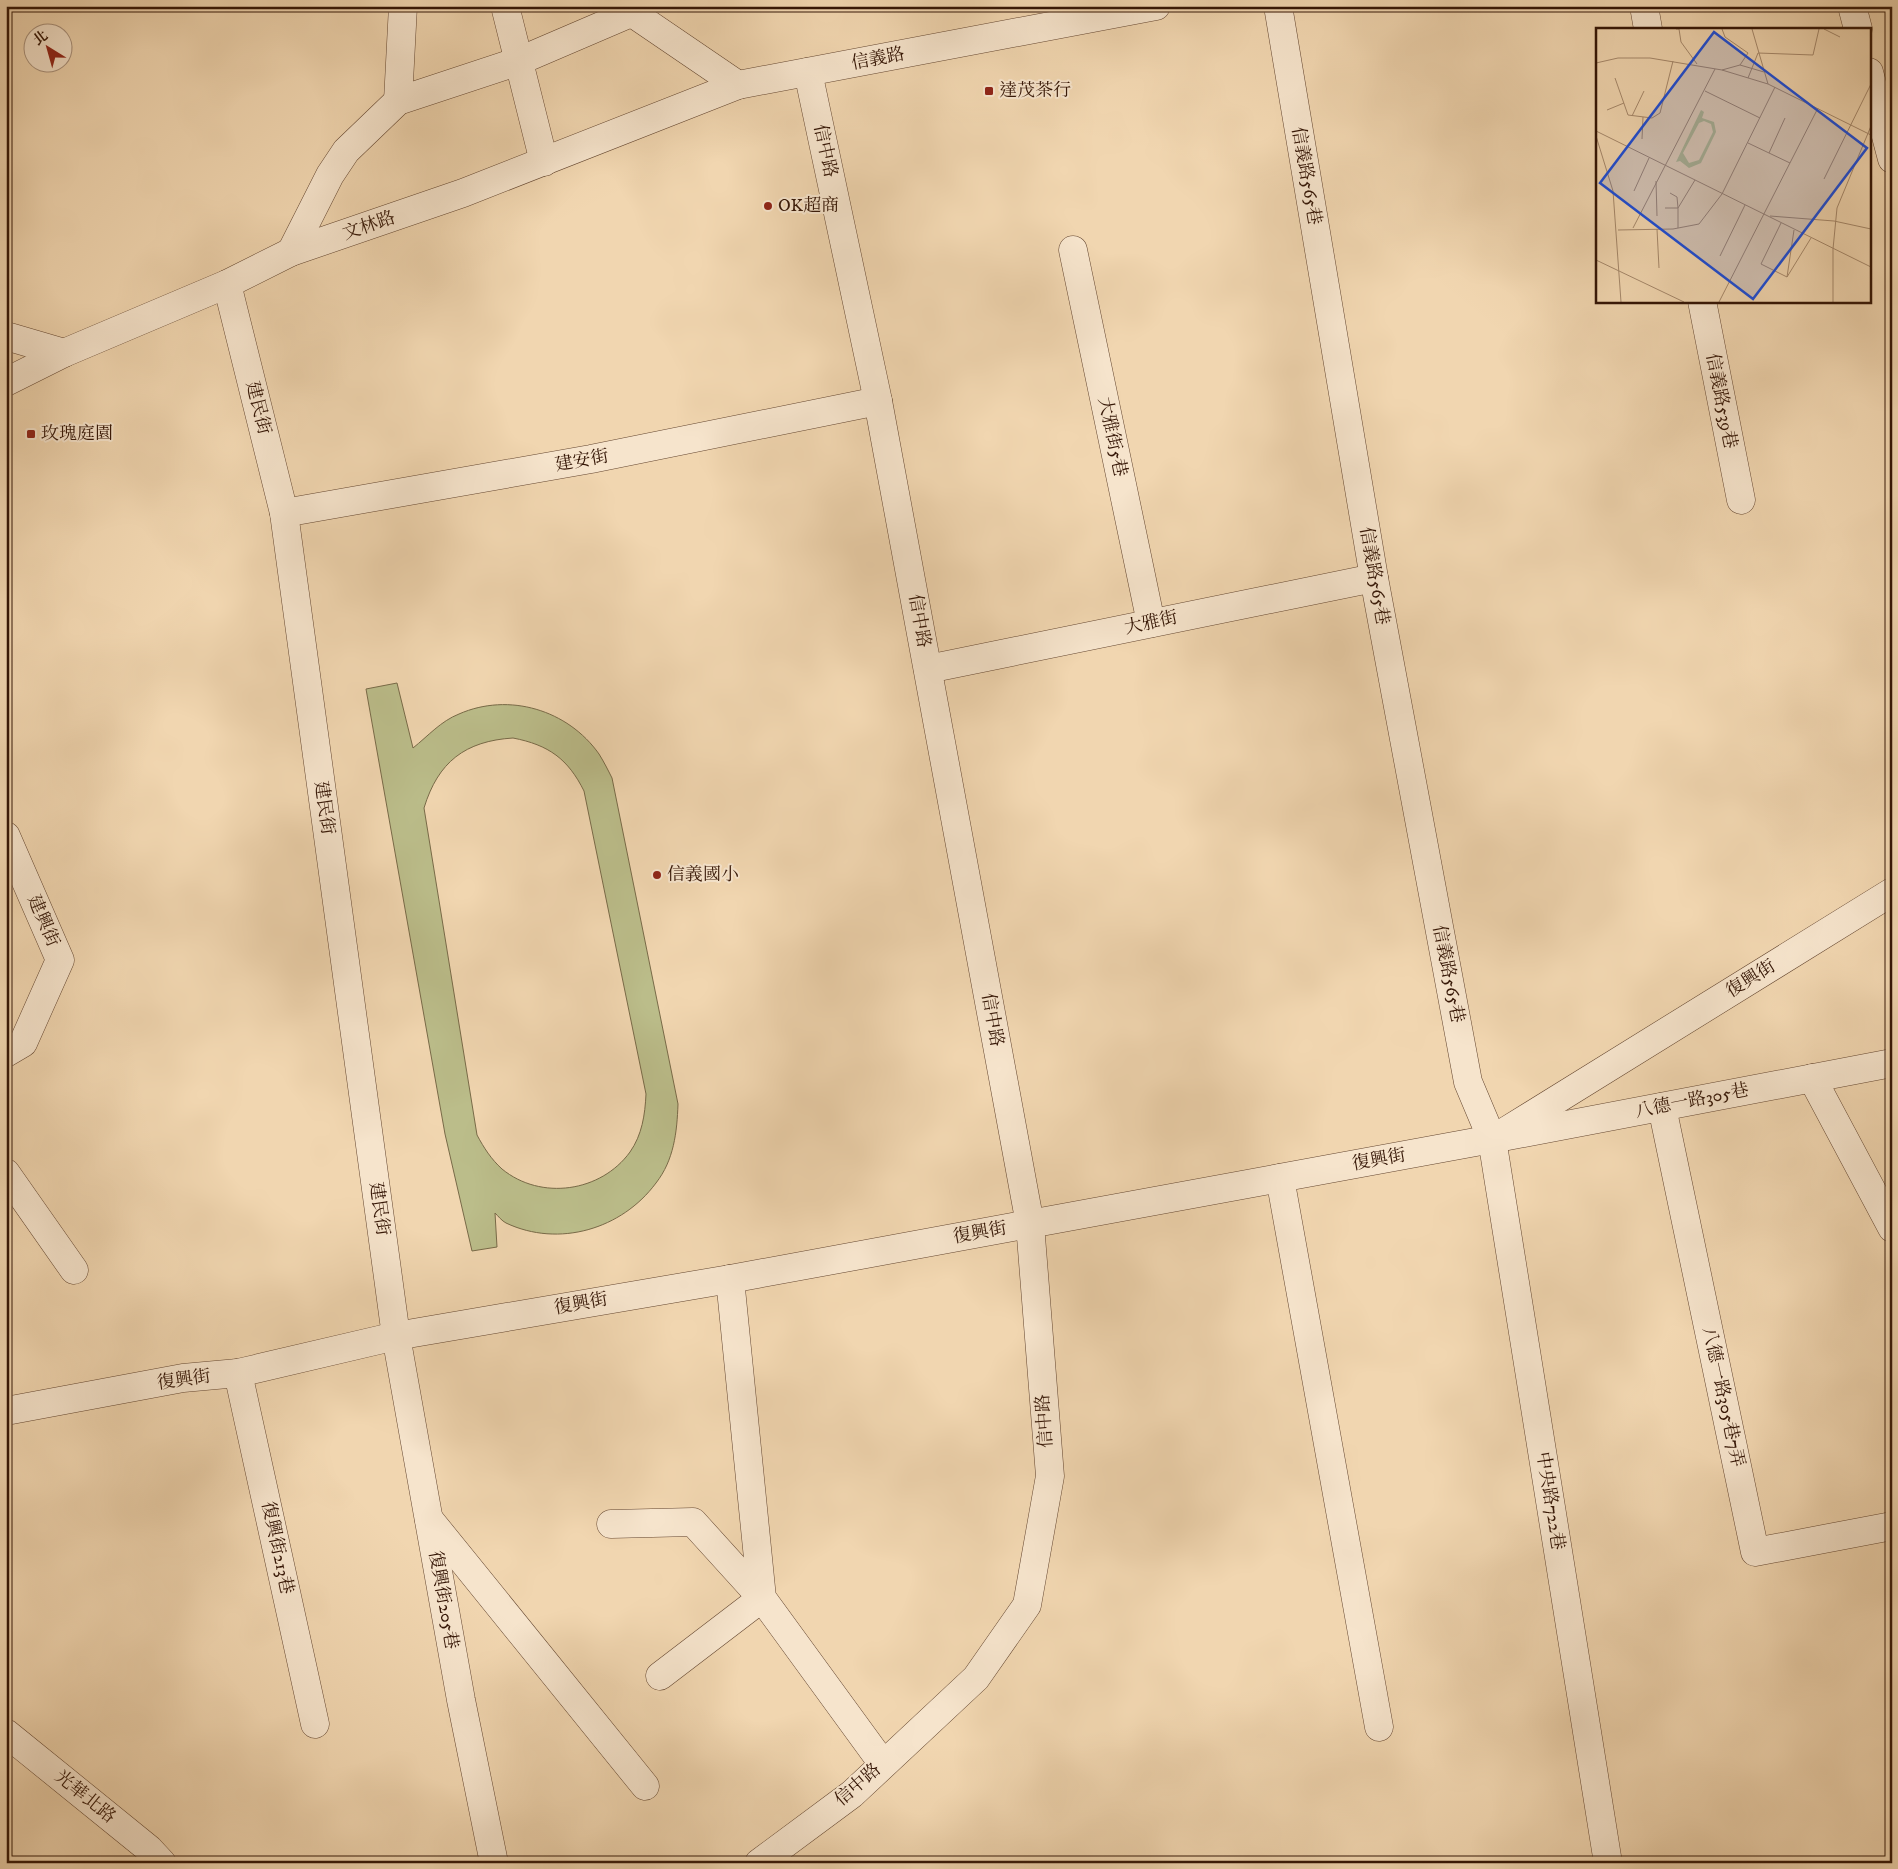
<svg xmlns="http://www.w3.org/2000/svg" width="1898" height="1869" viewBox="0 0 1898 1869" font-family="'IM FELL DW Pica','Noto Serif TC',serif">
	<rect width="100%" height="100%" fill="#f1d6b0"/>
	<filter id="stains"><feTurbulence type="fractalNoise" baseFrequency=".004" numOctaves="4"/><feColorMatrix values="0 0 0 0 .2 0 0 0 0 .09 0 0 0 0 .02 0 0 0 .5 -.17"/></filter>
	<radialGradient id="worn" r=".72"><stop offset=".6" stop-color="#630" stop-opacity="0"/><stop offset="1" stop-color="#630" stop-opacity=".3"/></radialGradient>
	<!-- garden -->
	<path fill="#bbbd8a" stroke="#786a48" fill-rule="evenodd" d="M 397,683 L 413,748 C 428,736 441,721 459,714 C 509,692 568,710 599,754 C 604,762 608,770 612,778 L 678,1104 C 677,1132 674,1160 656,1183 C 622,1229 559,1248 506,1223 C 502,1221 498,1216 495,1213 L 497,1247 L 472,1251 L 445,1134 L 366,689 ZM 513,738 C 549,745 568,759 584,791 L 646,1094 C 645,1115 642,1135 630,1152 C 601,1192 541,1201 502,1169 C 491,1159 484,1148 477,1135 L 424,808 C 438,762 465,741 513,738 Z"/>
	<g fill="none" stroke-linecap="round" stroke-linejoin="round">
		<defs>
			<g id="minor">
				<path d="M 505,6 L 544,162"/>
				<path d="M 622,6 L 738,85"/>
				<path d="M 1278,6 L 1374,578 L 1468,1082 L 1492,1139 L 1608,1863"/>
				<path d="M 1644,6 L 1648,29"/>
				<path d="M 1852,6 L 1858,29"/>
				<path d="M 1869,72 L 1892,159"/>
				<path d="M 398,101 L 403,6"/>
				<path d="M 1073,250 L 1151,623"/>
				<path d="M 291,252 L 330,175 L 346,151 L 398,101 L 519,61 L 631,13"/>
				<path d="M 227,284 L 284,513 L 396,1336 L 461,1700 L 494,1863"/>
				<path d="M 1702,301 L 1741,500"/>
				<path d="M 6,336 L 64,353"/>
				<path d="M 6,382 L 64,353 L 227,284 L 291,252 L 463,193 L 738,85 L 1156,6"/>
				<path d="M 284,513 L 591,459 L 878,401"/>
				<path d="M 928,669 L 1374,578"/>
				<path d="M 6,836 L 60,960 L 23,1043 L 6,1053"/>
				<path d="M 1812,1078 L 1892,1228"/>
				<path d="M 1662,1107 L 1755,1552 L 1892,1526"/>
				<path d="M 1506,1131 L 1892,892"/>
				<path d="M 6,1173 L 74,1270"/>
				<path d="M 1280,1178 L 1379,1727"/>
				<path d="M 730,1279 L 762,1598 L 883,1764"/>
				<path d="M 238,1373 L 315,1724"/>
				<path d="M 6,1411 L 183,1378 L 238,1373 L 396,1336 L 730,1279 L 1492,1139 L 1892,1063"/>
				<path d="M 429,1519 L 645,1786"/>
				<path d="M 611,1524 L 693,1522 L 762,1598 L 660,1676"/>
				<path d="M 6,1733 L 149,1849 L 162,1863"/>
				<path d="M 759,1863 L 852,1794 L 976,1678 L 1027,1605 L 1050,1476 L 1030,1224 L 878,401 L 808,72"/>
			</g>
		</defs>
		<!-- minor casing -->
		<use href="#minor" stroke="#644630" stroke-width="29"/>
		<!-- minor -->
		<use href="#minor" stroke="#f6e4cc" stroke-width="28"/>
	</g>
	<!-- markers -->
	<g fill="#8f2418" stroke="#f6e4cc" stroke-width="2">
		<rect x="984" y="86" width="10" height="10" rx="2.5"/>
		<circle cx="768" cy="206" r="5"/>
		<rect x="26" y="429" width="10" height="10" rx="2.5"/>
		<circle cx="657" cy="875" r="5"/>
	</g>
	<g text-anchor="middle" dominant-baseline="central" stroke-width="4" stroke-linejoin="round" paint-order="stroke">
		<!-- street labels -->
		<g font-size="18" fill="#351606" stroke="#f6e4cc">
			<text transform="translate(878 59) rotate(-11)">信義路</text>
			<text transform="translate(825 151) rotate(78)">信中路</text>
			<text transform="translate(1306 176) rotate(80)">信義路565巷</text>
			<text transform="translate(369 226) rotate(-19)">文林路</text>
			<text transform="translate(1721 401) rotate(79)">信義路539巷</text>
			<text transform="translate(258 408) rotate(76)">建民街</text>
			<text transform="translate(1112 437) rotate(78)">大雅街5巷</text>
			<text transform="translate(582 461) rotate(-10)">建安街</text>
			<text transform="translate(1374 576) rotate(80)">信義路565巷</text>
			<text transform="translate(919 621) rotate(80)">信中路</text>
			<text transform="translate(1151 623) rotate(-12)">大雅街</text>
			<text transform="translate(324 808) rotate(82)">建民街</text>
			<text transform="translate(43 921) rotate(67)">建興街</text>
			<text transform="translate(1448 974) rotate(79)">信義路565巷</text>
			<text transform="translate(1751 979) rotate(-32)">復興街</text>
			<text transform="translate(992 1020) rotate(80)">信中路</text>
			<text transform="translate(1692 1101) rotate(-11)">八德一路305巷</text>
			<text transform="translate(1379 1160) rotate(-10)">復興街</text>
			<text transform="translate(379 1209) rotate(82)">建民街</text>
			<text transform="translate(980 1233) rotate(-10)">復興街</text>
			<text transform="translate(581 1304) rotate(-10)">復興街</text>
			<text transform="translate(184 1380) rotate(-8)">復興街</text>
			<text transform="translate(1723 1397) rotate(78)">八德一路305巷7弄</text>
			<text transform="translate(1045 1421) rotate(-94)">信中路</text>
			<text transform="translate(1550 1501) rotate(81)">中央路722巷</text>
			<text transform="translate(277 1548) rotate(78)">復興街213巷</text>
			<text transform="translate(443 1600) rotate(80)">復興街205巷</text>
			<text transform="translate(858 1785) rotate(-41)">信中路</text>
			<text transform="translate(85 1797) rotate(39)">光華北路</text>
		</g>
		<!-- poi labels -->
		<g font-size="18" fill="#351606" stroke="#f6e4cc" text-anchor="start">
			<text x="999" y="91">達茂茶行</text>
			<text x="778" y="206">OK超商</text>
			<text x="41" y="434">玫瑰庭園</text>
			<text x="667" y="875">信義國小</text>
		</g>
	</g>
	<!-- overview -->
	<g transform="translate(1596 28)">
		<rect width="275" height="275" fill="#f1d6b0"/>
		<path d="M 105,82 L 108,84 L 106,90 L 118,94 L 120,104 L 105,135 L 93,140 L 84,133 L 80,134 ZM 108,93 L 115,96 L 117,104 L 103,132 L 93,135 L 87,125 L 103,95 Z" fill="#bbbd8a" fill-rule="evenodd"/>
		<path fill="none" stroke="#a6896c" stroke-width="1" d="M 80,1 L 83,1 L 85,14 L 101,36M 126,1 L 129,9 L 152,25 L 144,37M 156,1 L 172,56M 228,1 L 244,9M 0,35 L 22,30 L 54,30 L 126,42 L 172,56 L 275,107M 126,42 L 144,37 L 168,44M 19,50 L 32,87 L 56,90 L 64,85 L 77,33M 152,50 L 162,25 L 217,27 L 223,1M 109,63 L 164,90M 11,82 L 28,75M 36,88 L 48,63M 0,103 L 275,239M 0,108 L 17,163 L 25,274M 46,111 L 47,89M 152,115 L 194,135M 173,125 L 189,90M 228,151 L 275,56M 60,153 L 61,188M 38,163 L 53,130M 69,180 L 82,180 L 81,169 L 74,165M 174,188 L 238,193 L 275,201M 185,195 L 165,236 L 191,249 L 215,210M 37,200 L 119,41M 82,200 L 82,180 L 99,152M 61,201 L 63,240M 22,202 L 77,201 L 103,196 L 126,166 L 179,59M 124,228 L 149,177M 0,232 L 88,274M 191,249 L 198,202M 123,274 L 222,80M 237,274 L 237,221 L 241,180 L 275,98"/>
		<path fill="#1d4ed8" fill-opacity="0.15" stroke="#1d4ed8" stroke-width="2.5" d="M 118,4 L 271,120 L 157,271 L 4,155 Z"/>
		<rect width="275" height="275" fill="none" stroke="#351606" stroke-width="2.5"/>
	</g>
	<!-- margin -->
	<rect width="1898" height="1869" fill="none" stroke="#f1d6b0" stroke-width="25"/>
	<rect x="8" y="8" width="1883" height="1854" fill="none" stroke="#351606" stroke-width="2.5"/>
	<rect x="12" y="12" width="1873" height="1844" fill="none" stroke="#351606"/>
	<!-- north arrow -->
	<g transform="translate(48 48) rotate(323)"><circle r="24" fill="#f6e4cc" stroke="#a9927d"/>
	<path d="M0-4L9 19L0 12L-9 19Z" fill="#8f2418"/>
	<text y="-8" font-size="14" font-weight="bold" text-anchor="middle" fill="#351606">北</text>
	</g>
	<rect width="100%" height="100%" filter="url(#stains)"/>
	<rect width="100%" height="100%" fill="url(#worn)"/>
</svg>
